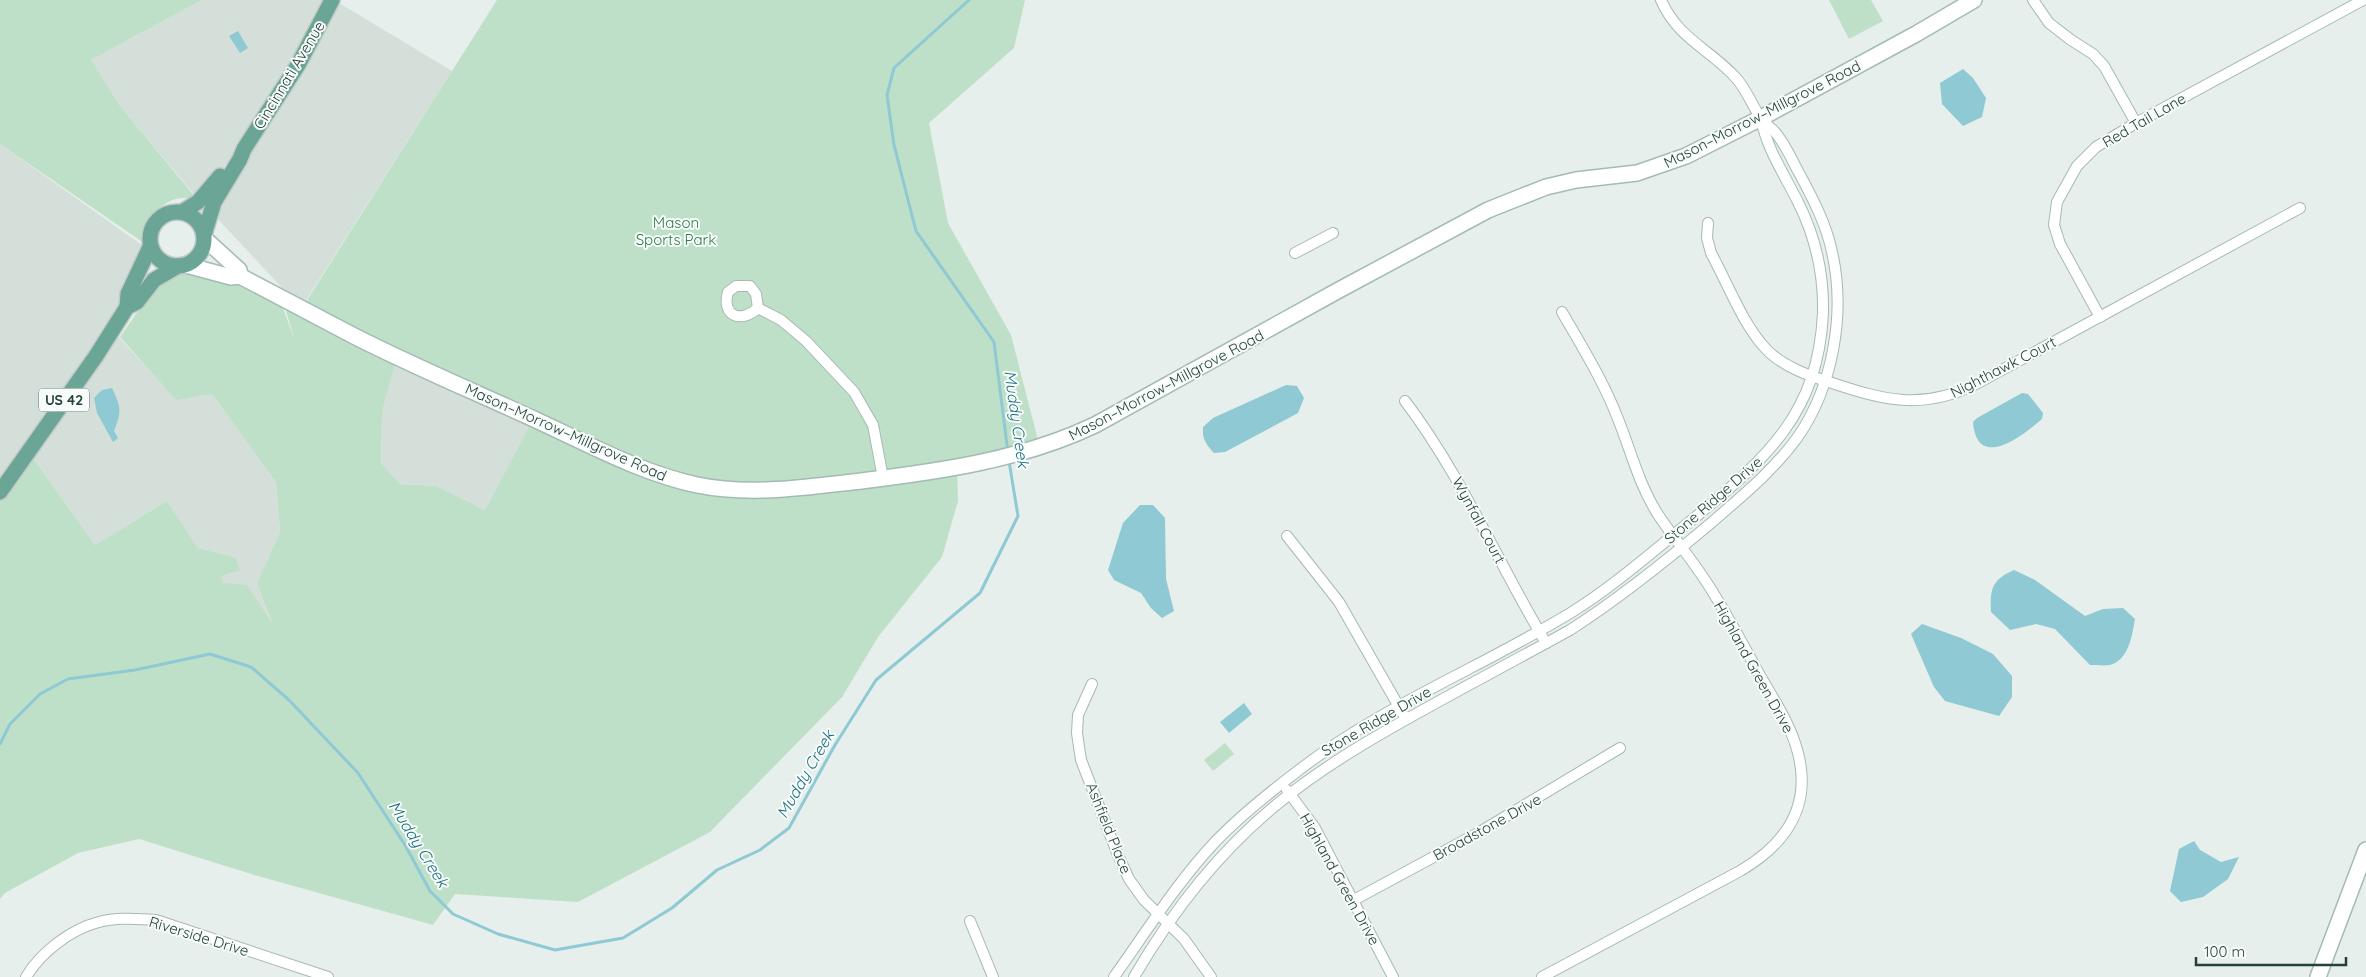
<svg xmlns="http://www.w3.org/2000/svg" width="2366" height="977" viewBox="0 0 2366 977" font-family="Quicksand,sans-serif">
	<rect width="100%" height="100%" fill="#e6efeb"/>
	<!-- built -->
	<g fill="#d4dfda">
		<path d="M 202,0 L 334,0 L 452,71 L 301,308 L 215,216 L 234,174 L 251,152 L 274,104 L 198,199 L 120,106 L 91,60 Z"/>
		<path d="M 0,144 L 146,248 L 117,308 L 106,324 L 97,353 L 112,330 L 176,399 L 212,394 L 276,482 L 280,532 L 257,583 L 273,627 L 223,583 L 220,576 L 235,557 L 198,548 L 167,501 L 95,545 L 28,451 L 0,493 Z"/>
		<path d="M 397,356 L 533,419 L 485,510 L 436,486 L 400,484 L 381,463 L 382,412 Z"/>
	</g>
	<!-- green -->
	<g fill="#bfe0c8" fill-rule="evenodd">
		<path d="M 0,0 L 202,0 L 91,60 L 120,106 L 196,198 C 190,199 182,197 176,199 C 156,204 148,225 141,241 L 0,144 Z"/>
		<path d="M 497,0 L 1025,0 L 1014,48 L 929,123 L 948,223 L 1011,335 L 1040,448 L 957,467 L 958,501 L 942,557 L 878,637 L 842,697 L 710,832 L 578,902 L 455,894 L 433,925 L 258,876 L 139,839 L 78,853 L 5,893 L 0,899 L 0,494 L 28,451 L 95,545 L 167,501 L 198,548 L 235,557 L 240,570 L 221,576 L 223,583 L 247,585 L 272,623 L 257,583 L 280,532 L 276,482 L 212,394 L 176,400 L 120,337 L 152,291 L 166,278 L 182,272 L 195,271 L 240,281 L 283,308 L 295,341 L 285,308 L 302,308 ZM 397,357 L 533,419 L 485,510 L 436,486 L 400,484 L 381,463 L 382,412 Z"/>
		<path d="M 1829,0 L 1871,0 L 1883,21 L 1849,39 Z"/>
		<path d="M 1225,743 L 1234,754 L 1213,771 L 1204,760 Z"/>
	</g>
	<!-- water -->
	<g fill="#8ec9d4">
		<path d="M 238,31 L 248,48 L 240,53 L 229,36 Z"/>
		<path d="M 1963,69 L 1973,78 L 1986,98 L 1982,117 L 1963,126 L 1942,104 L 1940,83 Z"/>
		<path d="M 1286,385 L 1297,386 L 1304,398 L 1298,413 L 1225,452 L 1214,453 C 1206,444 1202,439 1203,427 L 1213,418 Z"/>
		<path d="M 112,388 C 121,407 122,411 114,431 L 118,438 L 113,442 L 97,413 L 94,398 L 102,390 Z"/>
		<path d="M 2022,393 L 2028,394 L 2043,413 L 2042,419 C 2021,437 1977,471 1973,422 L 1977,418 Z"/>
		<path d="M 1140,505 L 1153,505 L 1165,518 L 1166,579 L 1174,611 L 1162,618 L 1151,608 L 1141,593 L 1114,580 L 1108,570 L 1123,523 Z"/>
		<path d="M 2014,570 L 2035,580 L 2085,616 L 2103,609 L 2123,608 L 2135,619 C 2132,635 2129,660 2110,665 C 2104,666 2096,665 2090,665 L 2055,629 L 2036,624 L 2010,630 L 1991,612 C 1990,588 1992,580 2014,570 Z"/>
		<path d="M 1922,624 L 1961,638 L 1993,654 L 2012,676 L 2012,697 L 1999,716 L 1945,701 L 1934,687 L 1911,634 Z"/>
		<path d="M 1244,703 L 1252,714 L 1229,733 L 1220,722 Z"/>
		<path d="M 2194,841 L 2200,850 L 2221,862 L 2239,857 L 2228,879 L 2203,897 L 2181,902 L 2170,891 L 2179,849 Z"/>
	</g>
	<g fill="none" stroke-linecap="round" stroke-linejoin="round">
		<!-- stream -->
		<g stroke="#8ec9d4" stroke-width="3">
			<path d="M 969,0 L 894,68 L 887,95 L 894,145 L 916,231 L 994,342 L 1008,453"/>
			<path d="M 0,744 L 10,724 L 40,694 L 68,679 L 135,670 L 210,654 L 251,667 L 289,700 L 358,773 L 405,845 L 430,891 L 453,914 L 498,934 L 555,950 L 623,938 L 672,908 L 717,870 L 760,850 L 789,828 L 835,745 L 876,680 L 980,593 L 1018,516 L 1009,461"/>
		</g>
		<defs>
			<g id="street">
				<path d="M 2033,0 L 2049,23 L 2071,40 L 2093,54 L 2104,66 L 2136,123"/>
				<path d="M 1708,223 L 1707,238 L 1711,253 C 1728,284 1742,323 1766,349 C 1782,366 1807,375 1829,382 C 1883,400 1922,411 1976,384 L 2300,208"/>
				<path d="M 1295,253 L 1333,233"/>
				<path d="M 758,308 C 741,324 721,316 728,292 L 736,286 L 750,286 L 756,294 L 758,308 L 781,320 L 806,341 L 854,392 L 873,425 L 883,478"/>
				<path d="M 2100,317 L 2060,244 L 2054,225 L 2057,202 L 2077,166 L 2096,147 L 2136,123 L 2363,0"/>
				<path d="M 1405,401 C 1462,476 1498,563 1546,643"/>
				<path d="M 1287,536 L 1339,602 L 1406,719"/>
				<path d="M 1092,684 L 1078,715 L 1077,733 L 1081,760 L 1118,855 L 1129,879 L 1144,900 L 1184,939 L 1211,977"/>
				<path d="M 1287,790 L 1315,828 L 1393,977"/>
				<path d="M 1352,901 L 1478,833 L 1620,748"/>
				<path d="M 970,921 L 993,977"/>
				<path d="M 26,977 C 41,952 71,929 99,922 C 117,917 137,919 156,920 L 328,977"/>
				<path d="M 1114,977 C 1146,932 1178,881 1216,841 C 1241,815 1270,792 1299,770 C 1382,706 1482,667 1572,612 C 1614,586 1653,551 1692,520 C 1765,459 1818,416 1823,313 C 1824,274 1815,236 1798,202 C 1784,174 1767,149 1761,119"/>
				<path d="M 1134,977 C 1172,912 1221,849 1281,801 C 1328,763 1381,733 1434,704 C 1479,679 1525,655 1570,630 C 1620,598 1666,561 1711,523 C 1742,496 1773,471 1797,438 C 1833,387 1846,313 1832,252 C 1826,223 1812,197 1798,171 C 1792,160 1786,146 1778,136 C 1774,129 1766,125 1761,118 C 1752,106 1747,90 1736,78 C 1710,49 1678,39 1661,0"/>
				<path d="M 1542,977 L 1740,871 C 1788,843 1814,803 1796,746 C 1788,720 1771,695 1758,672 C 1741,641 1725,610 1705,580 C 1690,557 1672,536 1657,513 C 1638,482 1631,451 1618,419 C 1604,382 1582,347 1562,312"/>
			</g>
			<g id="secondary">
				<path d="M 205,239 L 239,270 L 240,276"/>
				<path d="M 186,265 L 231,277 L 240,276 C 278,296 316,316 354,336 C 413,366 475,392 536,420 C 588,444 641,473 697,485 C 751,496 808,487 861,481 C 942,471 1021,460 1095,425 L 1339,290 L 1488,210 L 1546,187 L 1576,180 L 1637,173 L 1686,156 L 1761,118 L 1916,34 L 1974,0"/>
				<path d="M 2318,977 L 2366,850"/>
			</g>
			<g id="primary">
				<circle cx="177" cy="239" r="27"/>
				<path d="M 182,212 L 198,202 L 220,176"/>
				<path d="M 204,235 L 214,202 L 240,159 L 244,149 L 298,65 L 332,0"/>
				<path d="M 127,307 L 128,294 L 150,247"/>
				<path d="M 0,492 L 96,356 L 127,307 L 137,302 L 154,280 L 178,266"/>
			</g>
		</defs>
		<!-- street casing -->
		<use href="#street" stroke="#a8b8b2" stroke-width="12"/>
		<!-- secondary casing -->
		<use href="#secondary" stroke="#a4bbb3" stroke-width="18"/>
		<!-- primary casing -->
		<use href="#primary" stroke="#c2cac8" stroke-width="18"/>
		<!-- street -->
		<use href="#street" stroke="#fff" stroke-width="10"/>
		<!-- secondary -->
		<use href="#secondary" stroke="#fff" stroke-width="15"/>
		<!-- primary -->
		<use href="#primary" stroke="#6aa596" stroke-width="15"/>
	</g>
	<g text-anchor="middle" dominant-baseline="central" stroke-width="4" stroke-linejoin="round" paint-order="stroke">
		<!-- shield labels -->
		<rect fill="#f7fbf9" stroke="#637a73" stroke-width="1" x="39" y="388.5" width="50" height="23" rx="4"/>
		<g font-size="14" font-weight="bold" fill="#24423a">
			<text x="64" y="400">US 42</text>
		</g>
		<!-- street labels -->
		<g font-size="15" fill="#24423a" stroke="#f7fbf9">
			<text transform="translate(289 75) rotate(-59)">Cincinnati Avenue</text>
			<text transform="translate(1762 114) rotate(-27)">Mason–Morrow–Millgrove Road</text>
			<text transform="translate(2144 120) rotate(-30)">Red Tail Lane</text>
			<text transform="translate(2003 367) rotate(-27)">Nighthawk Court</text>
			<text transform="translate(1166 385) rotate(-28)">Mason–Morrow–Millgrove Road</text>
			<text transform="translate(566 432) rotate(24)">Mason–Morrow–Millgrove Road</text>
			<text transform="translate(1713 500) rotate(-41)">Stone Ridge Drive</text>
			<text transform="translate(1479 520) rotate(62)">Wynfall Court</text>
			<text transform="translate(1754 667) rotate(61)">Highland Green Drive</text>
			<text transform="translate(1376 721) rotate(-30)">Stone Ridge Drive</text>
			<text transform="translate(1487 827) rotate(-29)">Broadstone Drive</text>
			<text transform="translate(1109 828) rotate(68)">Ashfield Place</text>
			<text transform="translate(1340 879) rotate(61)">Highland Green Drive</text>
			<text transform="translate(199 936) rotate(17)">Riverside Drive</text>
		</g>
		<!-- park labels -->
		<g font-size="15" fill="#2d7a4b" stroke="#f7fbf9">
			<text x="676" y="222">Mason<tspan x="676" dy="17">Sports Park</tspan></text>
		</g>
		<!-- water labels -->
		<g font-size="16" font-style="italic" fill="#1c6f80" stroke="#f7fbf9">
			<text transform="translate(1017 419) rotate(82)">Muddy Creek</text>
			<text transform="translate(805 774) rotate(-60)">Muddy Creek</text>
			<text transform="translate(419 844) rotate(58)">Muddy Creek</text>
		</g>
	</g>
	<!-- scale -->
	<path d="M2196 957v8h150v-8" fill="none" stroke="#24423a" stroke-width="2.5"/>
	<text x="2204" y="957" font-size="15" fill="#24423a" stroke="#f7fbf9" stroke-width="4" paint-order="stroke">100 m</text>
</svg>
